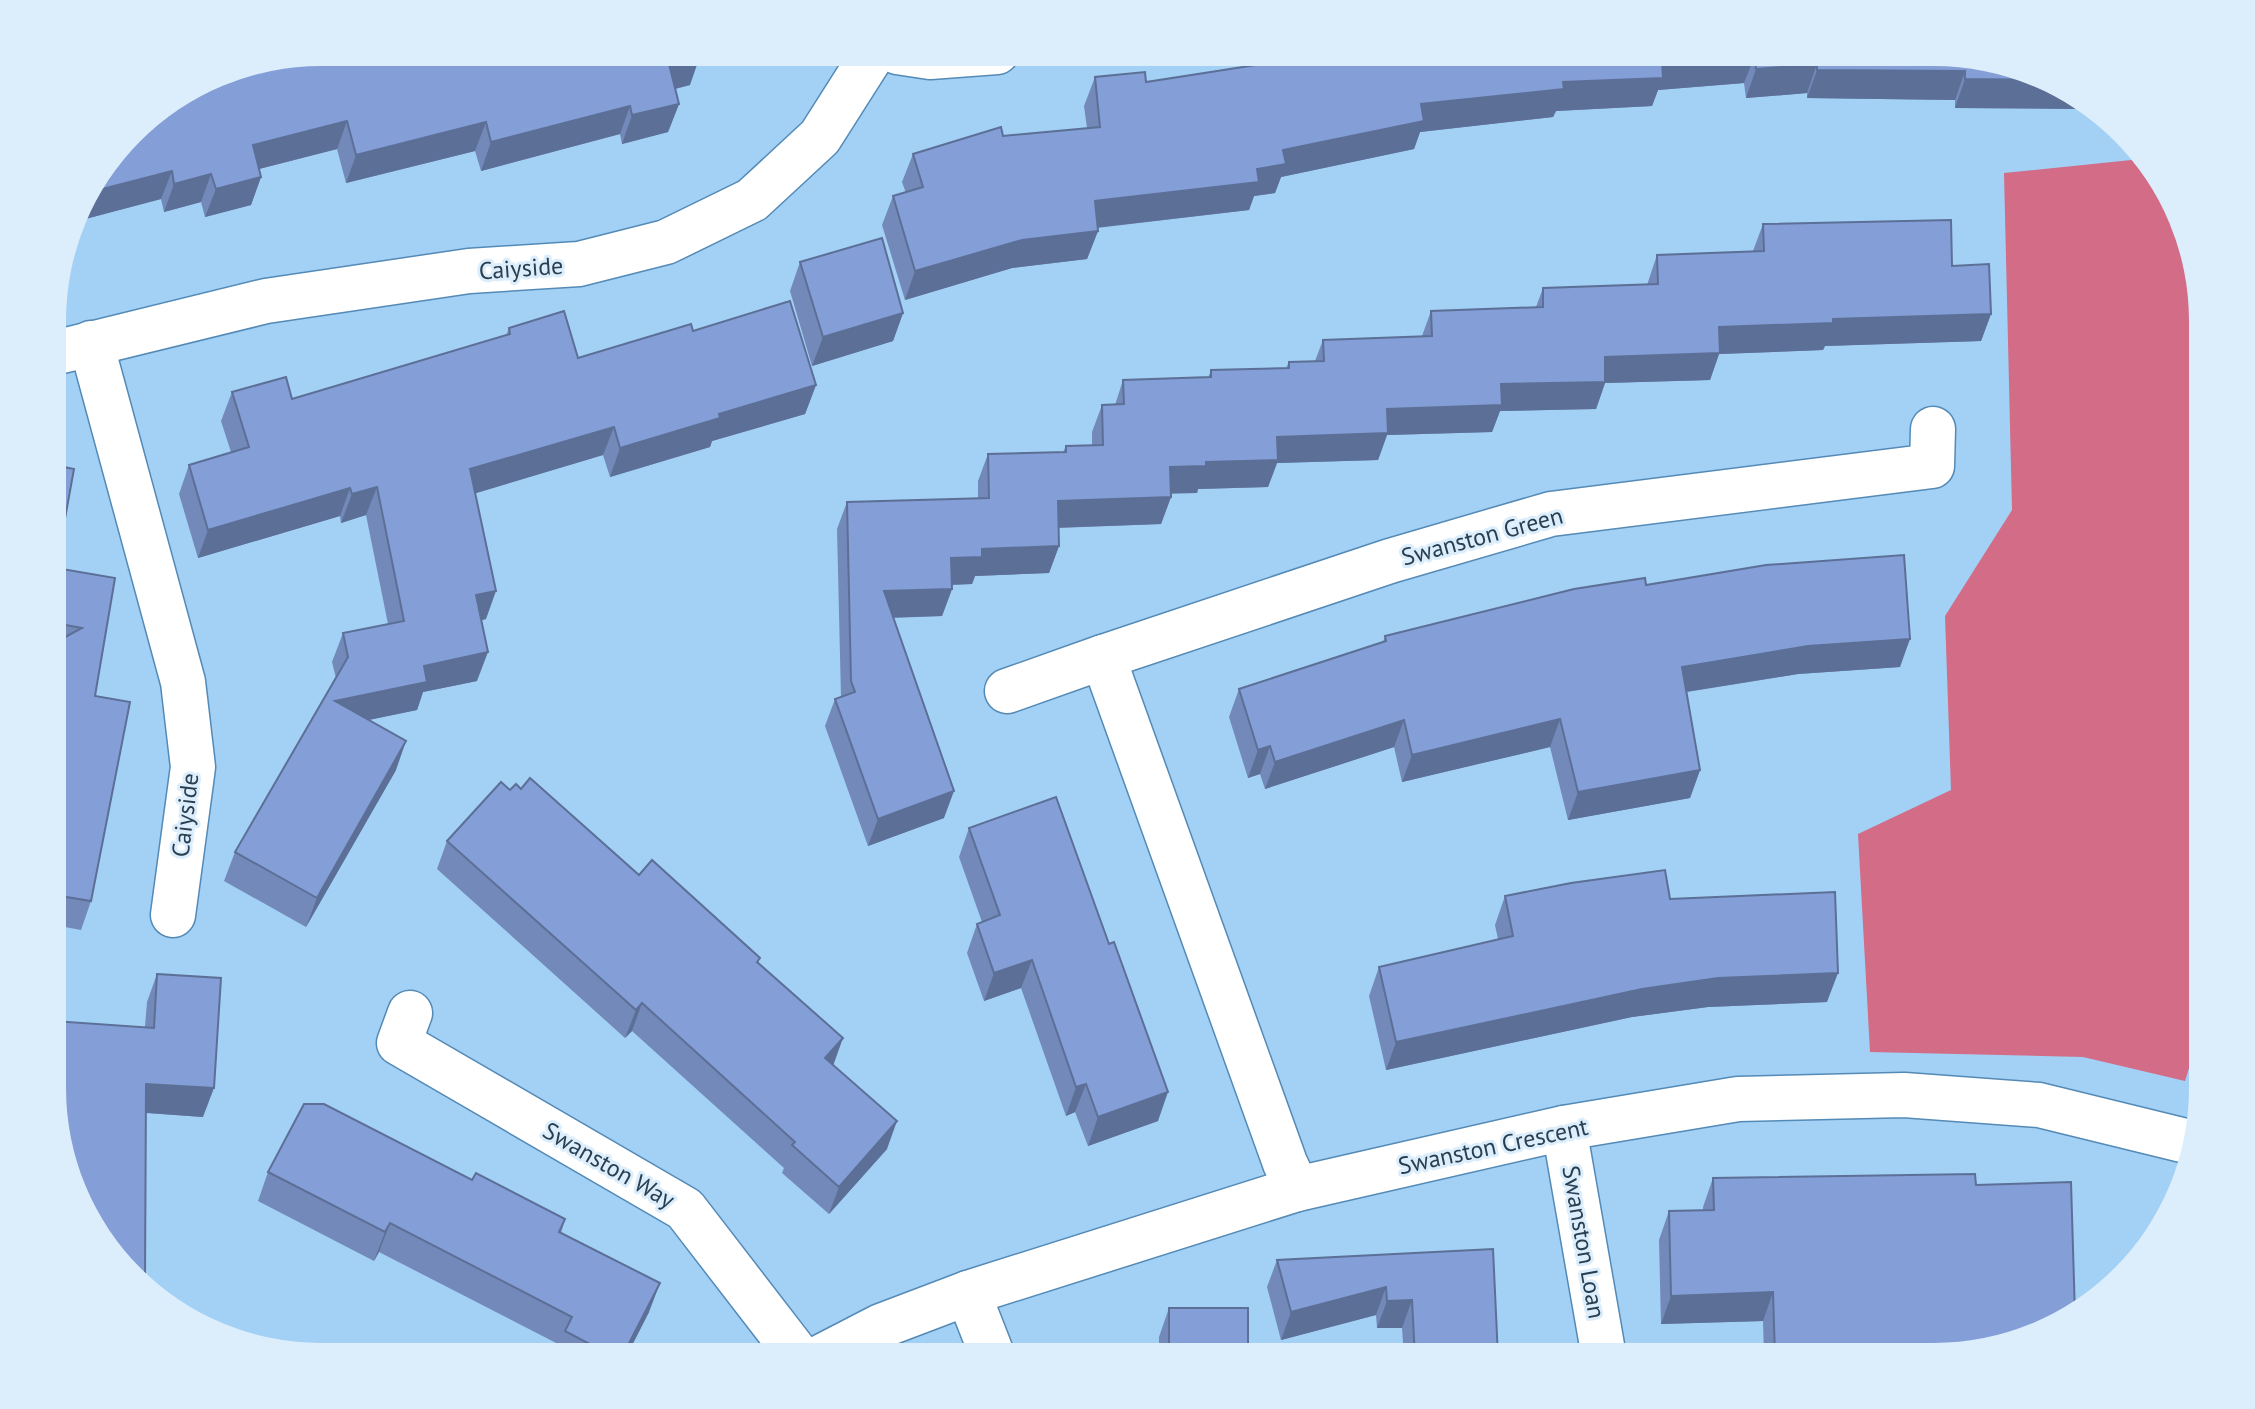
<svg xmlns="http://www.w3.org/2000/svg" width="2255" height="1409" viewBox="0 0 2255 1409" font-family="'PT Sans',sans-serif">
	<rect width="100%" height="100%" fill="#a3d0f5"/>
	<!-- forest -->
	<path fill="#d26c87" d="M 2141,159 L 2167,186 L 2202,303 L 2202,1027 L 2185,1081 L 2083,1057 L 1870,1052 L 1858,834 L 1951,790 L 1945,616 L 2012,510 L 2004,173 Z"/>
	<g fill="none" stroke-linecap="round" stroke-linejoin="round">
		<defs>
			<g id="minor">
				<path d="M 897,52 L 930,57 L 997,52"/>
				<path d="M 91,343 L 183,682 L 193,767 L 173,915"/>
				<path d="M 54,353 L 266,301 L 469,271 L 579,264 L 666,242 L 752,200 L 820,137 L 874,52"/>
				<path d="M 1007,691 L 1103,657"/>
				<path d="M 410,1013 L 399,1043 L 685,1209 L 799,1357"/>
				<path d="M 1564,1128 L 1604,1357"/>
				<path d="M 1297,1189 L 1285,1163 L 1103,657 L 1390,561 L 1551,514 L 1932,466 L 1933,429"/>
				<path d="M 968,1293 L 993,1357"/>
				<path d="M 821,1357 L 881,1326 L 968,1293 L 1297,1189 L 1564,1128 L 1738,1099 L 1904,1095 L 2039,1105 L 2190,1142"/>
			</g>
		</defs>
		<!-- minor casing -->
		<use href="#minor" stroke="#548ab6" stroke-width="47"/>
		<!-- minor -->
		<use href="#minor" stroke="#fff" stroke-width="44"/>
	</g>
	<!-- wall -->
	<g fill="#7289b9">
		<path d="M 1302,52 L 1934,52 L 2083,97 L 2085,100 L 2082,109 L 1955,108 L 1955,100 L 1807,98 L 1807,93 L 1746,98 L 1744,83 L 1658,90 L 1652,106 L 1556,111 L 1553,117 L 1420,132 L 1414,149 L 1281,177 L 1275,193 L 1254,196 L 1249,210 L 1097,228 L 1098,231 L 1087,259 L 1012,268 L 905,300 L 882,225 L 893,196 L 906,193 L 902,182 L 913,154 L 1003,136 L 1087,128 L 1084,106 L 1095,77 L 1146,82 L 1299,59 Z"/>
		<path d="M 690,85 L 675,89 L 679,104 L 668,132 L 622,144 L 620,134 L 481,171 L 475,151 L 346,183 L 337,149 L 259,169 L 261,177 L 251,205 L 205,217 L 201,202 L 164,212 L 161,199 L 74,222 L 80,202 L 143,119 Z"/>
		<path d="M 1763,224 L 1952,266 L 1991,314 L 1981,341 L 1825,346 L 1823,350 L 1719,354 L 1710,380 L 1605,383 L 1596,409 L 1500,411 L 1492,432 L 1387,435 L 1378,460 L 1277,463 L 1268,487 L 1198,489 L 1197,493 L 1171,493 L 1171,497 L 1161,524 L 1058,528 L 1059,546 L 1049,573 L 975,576 L 972,584 L 952,585 L 952,589 L 942,616 L 893,618 L 944,818 L 868,846 L 825,726 L 835,699 L 841,697 L 837,529 L 847,502 L 978,498 L 978,481 L 988,454 L 1063,452 L 1066,446 L 1092,445 L 1092,432 L 1102,405 L 1115,405 L 1123,380 L 1208,378 L 1211,370 L 1286,368 L 1289,362 L 1315,361 L 1323,340 L 1422,336 L 1431,311 L 1536,307 L 1543,288 L 1647,285 L 1657,255 L 1753,251 Z"/>
		<path d="M 800,262 L 903,313 L 893,341 L 812,366 L 790,291 Z"/>
		<path d="M 509,328 L 578,358 L 693,331 L 816,385 L 805,414 L 712,441 L 710,447 L 610,477 L 603,455 L 475,493 L 486,619 L 481,620 L 477,681 L 423,692 L 417,710 L 369,720 L 396,770 L 306,927 L 224,881 L 235,852 L 336,678 L 332,662 L 343,633 L 388,624 L 366,515 L 341,523 L 340,516 L 198,558 L 179,494 L 189,465 L 231,452 L 221,421 L 232,392 L 292,399 L 506,336 Z"/>
		<path d="M 54,465 L 56,568 L 115,578 L 95,696 L 91,901 L 81,930 L 54,925 Z"/>
		<path d="M 1646,585 L 1900,667 L 1798,674 L 1687,692 L 1700,770 L 1690,798 L 1568,820 L 1550,747 L 1402,782 L 1394,747 L 1265,789 L 1260,774 L 1248,778 L 1229,717 L 1239,689 L 1383,642 L 1385,636 Z"/>
		<path d="M 521,789 L 639,875 L 760,958 L 758,963 L 833,1065 L 887,1149 L 829,1214 L 782,1173 L 784,1168 L 632,1031 L 625,1038 L 437,869 L 447,841 L 510,790 Z"/>
		<path d="M 969,828 L 1158,1121 L 1088,1146 L 1075,1112 L 1066,1116 L 1021,988 L 984,1001 L 967,953 L 977,924 L 982,922 L 959,857 Z"/>
		<path d="M 1505,896 L 1670,899 L 1827,1002 L 1708,1007 L 1632,1017 L 1386,1070 L 1369,996 L 1379,967 L 1498,939 L 1495,925 Z"/>
		<path d="M 157,974 L 203,1117 L 146,1113 L 145,1027 L 147,1002 Z"/>
		<path d="M 268,1172 L 472,1180 L 565,1219 L 561,1233 L 649,1312 L 626,1357 L 555,1357 L 560,1345 L 379,1252 L 374,1261 L 258,1201 Z"/>
		<path d="M 1713,1178 L 1976,1185 L 2069,1321 L 1951,1356 L 1764,1356 L 1763,1321 L 1661,1324 L 1659,1240 L 1669,1211 L 1703,1210 L 1703,1207 Z"/>
		<path d="M 1493,1249 L 1498,1357 L 1404,1357 L 1402,1328 L 1377,1328 L 1376,1315 L 1281,1340 L 1267,1287 L 1277,1260 Z"/>
		<path d="M 1169,1308 L 1248,1357 L 1159,1357 L 1159,1337 Z"/>
	</g>
	<!-- shaded-wall -->
	<g fill="#5c6f96">
		<path d="M 1755,55 L 1744,83 L 1658,90 L 1652,106 L 1556,111 L 1553,117 L 1420,132 L 1414,149 L 1281,177 L 1275,193 L 1254,196 L 1249,210 L 1084,229 L 1095,201 L 1257,169 L 1283,150 L 1421,104 L 1563,82 L 1662,62 Z"/>
		<path d="M 700,56 L 690,85 L 658,93 L 669,64 Z"/>
		<path d="M 1817,64 L 1807,93 L 1746,98 L 1756,69 Z"/>
		<path d="M 1817,70 L 1965,71 L 1955,100 L 1807,98 Z"/>
		<path d="M 1965,79 L 2048,80 L 2083,97 L 2085,100 L 2082,109 L 1955,108 Z"/>
		<path d="M 679,104 L 668,132 L 622,144 L 632,115 Z"/>
		<path d="M 630,106 L 620,134 L 481,171 L 491,142 Z"/>
		<path d="M 347,121 L 337,149 L 243,173 L 253,145 Z"/>
		<path d="M 486,122 L 475,151 L 346,183 L 356,155 Z"/>
		<path d="M 172,171 L 161,199 L 74,222 L 80,202 L 87,193 Z"/>
		<path d="M 211,174 L 201,202 L 164,212 L 174,184 Z"/>
		<path d="M 261,177 L 251,205 L 205,217 L 216,189 Z"/>
		<path d="M 1098,231 L 1087,259 L 1012,268 L 905,300 L 915,271 L 1022,240 Z"/>
		<path d="M 903,313 L 893,341 L 812,366 L 823,337 Z"/>
		<path d="M 1991,314 L 1981,341 L 1825,346 L 1823,350 L 1719,354 L 1710,380 L 1605,383 L 1596,409 L 1500,411 L 1492,432 L 1387,435 L 1378,460 L 1277,463 L 1268,487 L 1198,489 L 1197,493 L 1160,494 L 1170,467 L 1206,462 L 1277,437 L 1387,409 L 1501,384 L 1719,327 L 1833,319 Z"/>
		<path d="M 816,385 L 805,414 L 712,441 L 710,447 L 610,477 L 620,448 L 719,414 Z"/>
		<path d="M 614,427 L 603,455 L 460,498 L 470,469 Z"/>
		<path d="M 377,487 L 366,515 L 341,523 L 352,494 Z"/>
		<path d="M 350,488 L 340,516 L 198,558 L 208,530 Z"/>
		<path d="M 1171,497 L 1161,524 L 1048,528 L 1058,501 Z"/>
		<path d="M 1059,546 L 1049,573 L 975,576 L 972,584 L 941,585 L 951,558 L 982,549 Z"/>
		<path d="M 952,589 L 942,616 L 874,618 L 884,591 Z"/>
		<path d="M 496,591 L 486,619 L 466,624 L 476,595 Z"/>
		<path d="M 1910,639 L 1900,667 L 1798,674 L 1672,694 L 1682,667 L 1808,646 Z"/>
		<path d="M 488,652 L 477,681 L 423,692 L 417,710 L 324,729 L 335,701 L 424,666 Z"/>
		<path d="M 1560,719 L 1550,747 L 1402,782 L 1412,755 Z"/>
		<path d="M 1404,720 L 1394,747 L 1265,789 L 1275,762 Z"/>
		<path d="M 406,741 L 396,770 L 306,927 L 317,898 Z"/>
		<path d="M 1270,746 L 1260,774 L 1248,778 L 1258,750 Z"/>
		<path d="M 1700,770 L 1690,798 L 1568,820 L 1578,792 Z"/>
		<path d="M 954,791 L 944,818 L 868,846 L 878,819 Z"/>
		<path d="M 1032,960 L 1021,988 L 984,1001 L 994,973 Z"/>
		<path d="M 1838,973 L 1827,1002 L 1708,1007 L 1632,1017 L 1386,1070 L 1396,1042 L 1642,989 L 1718,978 Z"/>
		<path d="M 642,1003 L 632,1031 L 625,1038 L 636,1010 Z"/>
		<path d="M 843,1038 L 833,1066 L 825,1058 Z"/>
		<path d="M 146,1084 L 214,1088 L 203,1117 L 135,1112 Z"/>
		<path d="M 1086,1084 L 1075,1112 L 1066,1116 L 1076,1087 Z"/>
		<path d="M 1168,1092 L 1158,1121 L 1088,1146 L 1098,1117 Z"/>
		<path d="M 897,1121 L 887,1149 L 829,1214 L 839,1187 Z"/>
		<path d="M 390,1223 L 379,1252 L 374,1261 L 385,1232 Z"/>
		<path d="M 660,1283 L 649,1312 L 626,1357 L 622,1357 Z"/>
		<path d="M 1386,1287 L 1376,1315 L 1281,1340 L 1291,1312 Z"/>
		<path d="M 1773,1292 L 1763,1321 L 1661,1324 L 1671,1296 Z"/>
		<path d="M 1412,1300 L 1402,1328 L 1377,1328 L 1387,1301 Z"/>
		<path d="M 1967,1344 L 1964,1352 L 1951,1356 L 1843,1356 L 1846,1349 Z"/>
	</g>
	<!-- building -->
	<g fill="#849fd7" stroke="#5c6f96" stroke-width="2">
		<path d="M 321,52 L 699,52 L 700,56 L 669,64 L 679,104 L 632,115 L 630,106 L 491,142 L 486,122 L 356,155 L 347,121 L 253,145 L 261,177 L 216,189 L 211,174 L 174,184 L 172,171 L 87,193 L 143,119 L 214,75 L 251,66 Z"/>
		<path d="M 1313,52 L 1934,52 L 2020,66 L 2048,80 L 1965,79 L 1965,71 L 1817,70 L 1817,64 L 1756,69 L 1755,55 L 1662,62 L 1663,78 L 1563,82 L 1564,89 L 1421,104 L 1424,121 L 1283,150 L 1286,164 L 1257,169 L 1259,182 L 1095,201 L 1098,231 L 1022,240 L 915,271 L 893,196 L 923,187 L 913,154 L 1001,127 L 1003,136 L 1100,127 L 1095,77 L 1145,72 L 1146,82 L 1314,56 Z"/>
		<path d="M 1951,220 L 1952,266 L 1989,264 L 1991,314 L 1833,319 L 1833,323 L 1719,327 L 1720,353 L 1605,357 L 1605,382 L 1501,384 L 1502,405 L 1387,409 L 1388,433 L 1277,437 L 1278,460 L 1206,462 L 1206,466 L 1170,467 L 1171,497 L 1058,501 L 1059,546 L 982,549 L 982,557 L 951,558 L 952,589 L 884,591 L 954,791 L 878,819 L 835,699 L 855,692 L 851,681 L 847,502 L 989,498 L 988,454 L 1066,452 L 1066,446 L 1103,445 L 1102,405 L 1124,404 L 1123,380 L 1211,377 L 1211,370 L 1289,368 L 1289,362 L 1324,361 L 1323,340 L 1432,336 L 1431,311 L 1543,307 L 1543,288 L 1658,284 L 1657,255 L 1764,251 L 1763,224 Z"/>
		<path d="M 882,238 L 903,313 L 823,337 L 800,262 Z"/>
		<path d="M 790,301 L 816,385 L 719,414 L 720,418 L 620,448 L 614,427 L 470,469 L 496,591 L 476,595 L 488,652 L 424,666 L 427,682 L 335,701 L 406,741 L 317,898 L 235,852 L 348,657 L 343,633 L 404,621 L 377,487 L 352,494 L 350,488 L 208,530 L 189,465 L 249,447 L 232,392 L 286,377 L 292,399 L 510,334 L 509,328 L 564,311 L 578,358 L 691,324 L 693,331 Z"/>
		<path d="M 54,465 L 74,469 L 56,568 L 115,578 L 95,696 L 130,702 L 91,901 L 60,896 L 54,925 L 54,643 L 82,628 L 54,623 Z"/>
		<path d="M 1904,555 L 1910,639 L 1808,646 L 1682,667 L 1700,770 L 1578,792 L 1560,719 L 1412,755 L 1404,720 L 1275,762 L 1270,746 L 1258,750 L 1239,689 L 1386,641 L 1385,636 L 1574,589 L 1645,578 L 1646,585 L 1766,565 Z"/>
		<path d="M 530,778 L 639,875 L 652,860 L 760,958 L 757,962 L 843,1038 L 825,1058 L 897,1121 L 839,1187 L 792,1145 L 795,1142 L 642,1003 L 636,1010 L 447,841 L 501,782 L 510,790 L 516,784 L 521,789 Z"/>
		<path d="M 1056,797 L 1109,944 L 1114,942 L 1168,1092 L 1098,1117 L 1086,1084 L 1076,1087 L 1032,960 L 994,973 L 977,924 L 1000,915 L 969,828 Z"/>
		<path d="M 1665,870 L 1670,899 L 1835,892 L 1838,973 L 1718,978 L 1642,989 L 1396,1042 L 1379,967 L 1513,936 L 1505,896 L 1571,883 Z"/>
		<path d="M 157,974 L 221,978 L 214,1088 L 146,1084 L 145,1283 L 88,1223 L 54,1122 L 54,1021 L 154,1028 Z"/>
		<path d="M 304,1104 L 324,1104 L 472,1180 L 476,1173 L 565,1219 L 559,1232 L 660,1283 L 622,1357 L 614,1357 L 565,1331 L 572,1317 L 390,1223 L 385,1232 L 268,1172 Z"/>
		<path d="M 1975,1174 L 1976,1185 L 2071,1182 L 2075,1315 L 2069,1321 L 1967,1352 L 1967,1344 L 1846,1349 L 1846,1356 L 1775,1356 L 1773,1292 L 1671,1296 L 1669,1211 L 1714,1210 L 1713,1178 Z"/>
		<path d="M 1493,1249 L 1498,1357 L 1415,1357 L 1412,1300 L 1387,1301 L 1386,1287 L 1291,1312 L 1277,1260 Z"/>
		<rect x="1169" y="1308" width="79" height="49"/>
	</g>
	<g text-anchor="middle" dominant-baseline="central" stroke-width="6" stroke-linejoin="round" paint-order="stroke">
		<!-- street labels -->
		<g font-size="24" fill="#283f52" stroke="#dcedfb">
			<text transform="translate(521 268) rotate(-4)">Caiyside</text>
			<text transform="translate(1482 536) rotate(-15)">Swanston Green</text>
			<text transform="translate(185 815) rotate(-83)">Caiyside</text>
			<text transform="translate(1493 1146) rotate(-12)">Swanston Crescent</text>
			<text transform="translate(609 1165) rotate(30)">Swanston Way</text>
			<text transform="translate(1584 1242) rotate(80)">Swanston Loan</text>
		</g>
	</g>
	<!-- crop -->
	<path d="M0 0H2255V1409H0ZM321 66H1934A255 255 0 0 1 2189 321V1088A255 255 0 0 1 1934 1343H321A255 255 0 0 1 66 1088V321A255 255 0 0 1 321 66Z" fill="#dcedfb" fill-rule="evenodd"/>
</svg>
